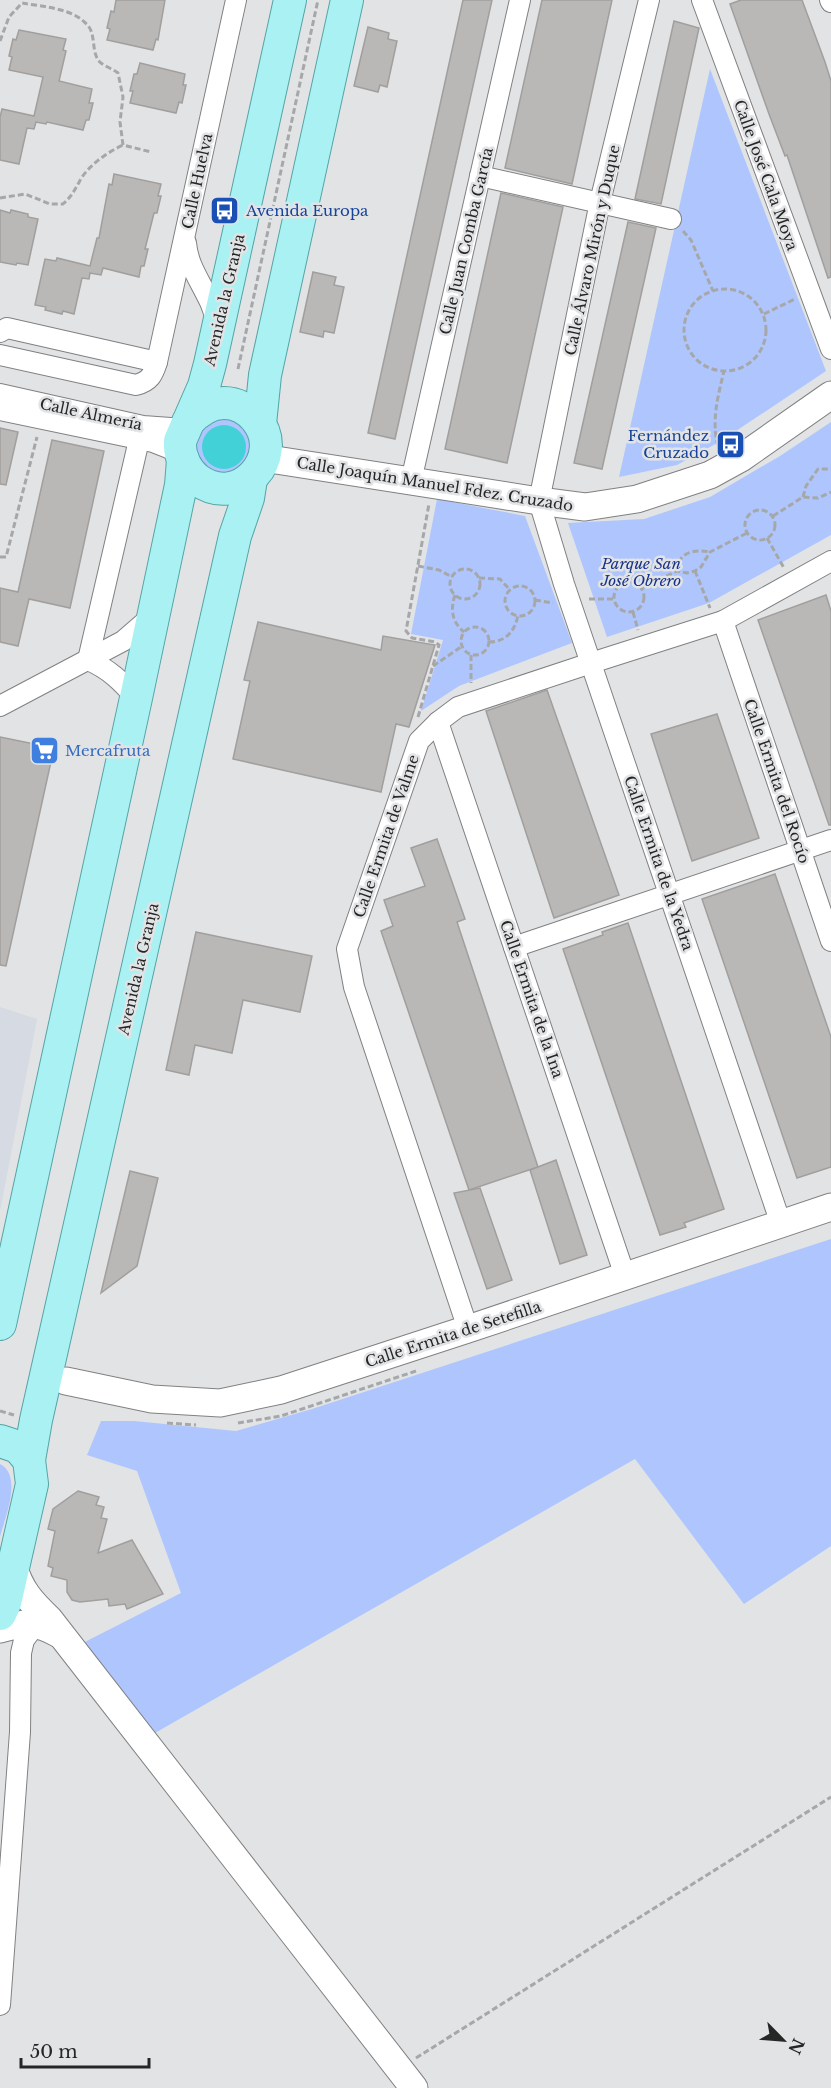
<svg xmlns="http://www.w3.org/2000/svg" width="831" height="2088" viewBox="0 0 831 2088" font-family="'Libre Baskerville',serif">
	<rect width="100%" height="100%" fill="#e2e3e5"/>
	<!-- built -->
	<path fill="#d5dae3" d="M 0,1007 L 37,1019 L 0,1211 Z"/>
	<!-- green -->
	<g fill="#aec6fd">
		<path d="M 710,69 L 826,371 L 721,441 L 677,465 L 619,477 Z"/>
		<path d="M 225,415 L 252,432 L 251,462 L 227,478 L 200,467 C 190,429 191,433 225,415 Z"/>
		<path d="M 831,422 L 831,535 L 709,603 L 607,637 L 568,523 L 644,519 L 710,497 L 780,456 Z"/>
		<path d="M 437,499 L 525,516 L 572,643 L 459,686 L 421,711 L 443,640 L 411,634 Z"/>
		<path d="M 831,1239 L 831,1546 L 744,1604 L 635,1459 L 141,1741 L 71,1649 L 181,1593 L 137,1471 L 87,1455 L 101,1421 L 134,1421 L 236,1431 L 312,1409 Z"/>
		<path d="M 0,1464 C 23,1476 5,1517 0,1537 Z"/>
	</g>
	<!-- water -->
	<circle fill="#41d1d6" cx="224" cy="447" r="22"/>
	<!-- building -->
	<g fill="#bab8b7" stroke="#a19f9d" stroke-width="1.5">
		<path d="M 116,0 L 165,0 L 158,40 L 156,39 L 153,50 L 107,40 L 110,29 L 107,28 L 111,11 L 114,12 Z"/>
		<path d="M 463,0 L 492,0 L 395,439 L 368,433 Z"/>
		<path d="M 542,0 L 612,0 L 572,184 L 505,168 Z"/>
		<path d="M 741,0 L 802,0 L 825,62 L 831,81 L 831,277 L 828,278 L 787,155 L 785,156 L 769,114 L 730,4 Z"/>
		<path d="M 674,21 L 699,28 L 661,204 L 635,199 Z"/>
		<path d="M 368,27 L 389,33 L 388,39 L 397,41 L 387,87 L 380,85 L 378,92 L 354,86 Z"/>
		<path d="M 19,30 L 66,39 L 63,50 L 66,51 L 59,81 L 92,89 L 89,103 L 93,103 L 89,120 L 86,120 L 83,130 L 47,122 L 46,124 L 36,122 L 34,129 L 27,128 L 19,164 L 0,160 L 0,117 L 2,109 L 34,116 L 43,77 L 9,70 L 12,57 L 9,56 L 13,39 L 16,40 Z"/>
		<path d="M 140,63 L 185,74 L 183,85 L 186,85 L 182,103 L 179,102 L 176,113 L 130,103 L 133,91 L 130,91 L 134,74 L 137,74 Z"/>
		<path d="M 114,174 L 161,184 L 158,196 L 161,196 L 157,213 L 154,213 L 145,249 L 148,249 L 144,266 L 141,266 L 139,277 L 103,268 L 101,275 L 90,273 L 89,279 L 82,278 L 74,314 L 63,311 L 62,314 L 45,310 L 46,307 L 35,305 L 45,259 L 56,261 L 57,258 L 90,266 L 97,238 L 99,238 L 109,184 L 112,185 Z"/>
		<path d="M 501,193 L 563,207 L 507,463 L 445,449 Z"/>
		<path d="M 0,210 L 10,213 L 11,210 L 28,214 L 28,217 L 38,219 L 28,265 L 17,263 L 16,265 L 0,262 Z"/>
		<path d="M 628,222 L 656,228 L 602,469 L 574,463 Z"/>
		<path d="M 313,272 L 336,277 L 334,285 L 344,287 L 334,333 L 324,331 L 323,337 L 300,332 Z"/>
		<path d="M 0,428 L 18,432 L 6,485 L 0,484 Z"/>
		<path d="M 52,440 L 104,451 L 70,608 L 29,599 L 18,646 L 0,642 L 0,588 L 18,592 Z"/>
		<path d="M 826,595 L 831,611 L 831,825 L 829,825 L 758,620 Z"/>
		<path d="M 258,622 L 381,650 L 383,636 L 435,645 L 409,727 L 396,724 L 381,792 L 233,759 L 250,681 L 244,680 Z"/>
		<path d="M 547,690 L 619,895 L 554,918 L 486,711 Z"/>
		<path d="M 717,714 L 759,838 L 692,861 L 651,734 Z"/>
		<path d="M 0,737 L 54,748 L 6,966 L 0,965 Z"/>
		<path d="M 437,839 L 465,919 L 457,922 L 538,1167 L 469,1190 L 381,931 L 393,926 L 384,900 L 425,886 L 411,848 Z"/>
		<path d="M 775,874 L 831,1037 L 831,1167 L 797,1178 L 702,899 Z"/>
		<path d="M 628,923 L 724,1209 L 684,1223 L 686,1227 L 660,1235 L 563,949 L 603,935 L 602,932 Z"/>
		<path d="M 196,932 L 312,956 L 300,1012 L 243,1000 L 232,1053 L 195,1045 L 189,1075 L 166,1070 Z"/>
		<path d="M 556,1160 L 587,1255 L 560,1264 L 530,1170 Z"/>
		<path d="M 130,1171 L 158,1178 L 137,1266 L 101,1293 Z"/>
		<path d="M 480,1188 L 512,1280 L 487,1289 L 454,1193 Z"/>
		<path d="M 78,1491 L 99,1497 L 96,1505 L 104,1507 L 101,1518 L 107,1519 L 98,1553 L 132,1540 L 163,1594 L 127,1609 L 125,1604 L 109,1606 L 108,1599 L 80,1602 L 72,1600 L 67,1592 L 67,1580 L 51,1576 L 53,1568 L 48,1566 L 55,1531 L 48,1529 L 53,1509 Z"/>
	</g>
	<g fill="none" stroke-linecap="round" stroke-linejoin="round">
		<defs>
			<g id="street">
				<path d="M 649,0 L 600,202 L 539,501 L 564,584 L 781,1224"/>
				<path d="M 702,0 L 831,349"/>
				<path d="M 830,0 L 831,2"/>
				<path d="M 480,176 L 671,219"/>
				<path d="M 186,243 C 188,265 199,279 208,298 C 212,305 214,314 217,321"/>
				<path d="M 0,332 L 7,328 L 157,362 L 236,0"/>
				<path d="M 0,355 L 136,385 C 150,381 153,375 157,362"/>
				<path d="M 0,394 L 143,426 L 184,429"/>
				<path d="M 0,410 L 153,442 L 181,453"/>
				<path d="M 411,481 L 520,0"/>
				<path d="M 723,621 L 831,941"/>
				<path d="M 88,660 L 139,440"/>
				<path d="M 88,660 C 109,669 121,681 136,698"/>
				<path d="M 0,706 L 123,641 L 153,615"/>
				<path d="M 438,722 L 625,1276"/>
				<path d="M 514,947 L 831,840"/>
				<path d="M 468,1329 L 354,987 L 347,949 L 419,741 L 438,722 L 458,707 L 591,663 L 723,621 L 831,561"/>
				<path d="M 0,2005 L 20,1732 L 21,1653 L 24,1640 L 36,1624"/>
			</g>
			<g id="secondary">
				<path d="M 263,458 L 539,501 L 585,507 L 637,499 L 710,475 L 741,458 L 831,395"/>
				<path d="M 66,1381 L 152,1399 L 220,1403 L 281,1390 L 468,1329 L 831,1207"/>
				<path d="M 13,1566 C 21,1591 31,1602 49,1619 L 414,2088"/>
				<path d="M 0,1629 C 25,1622 36,1621 59,1634"/>
			</g>
			<g id="primary">
				<path d="M 188,422 C 198,411 209,403 224,403 C 236,403 248,409 256,419 C 287,456 239,510 198,480 C 186,471 179,456 180,441 L 204,386 L 210,364 L 290,0"/>
				<path d="M 260,424 L 265,375 L 347,0"/>
				<path d="M 0,1324 L 136,698 L 181,485 L 183,460"/>
				<path d="M 0,1441 L 18,1447 L 29,1460 L 32,1484 L 5,1603 L 0,1614"/>
				<path d="M 29,1460 L 36,1420 L 235,536 L 248,498 L 251,479"/>
			</g>
		</defs>
		<!-- street casing -->
		<use href="#street" stroke="#808182" stroke-width="22"/>
		<!-- secondary casing -->
		<use href="#secondary" stroke="#808182" stroke-width="29"/>
		<!-- primary casing -->
		<use href="#primary" stroke="#55a4a6" stroke-width="34"/>
		<!-- path -->
		<g stroke="#a6a7a8" stroke-width="3" stroke-dasharray="6 3" stroke-linecap="butt">
			<path d="M 0,41 L 9,17 L 22,3 C 44,7 75,8 89,27 C 96,37 91,55 101,63 C 106,67 113,69 118,73 L 123,97 L 120,122 L 123,145 L 151,152"/>
			<path d="M 0,198 L 25,194 L 50,204 L 63,204 C 73,195 75,189 82,177 C 92,163 108,152 123,145"/>
			<path d="M 683,231 L 691,240 L 713,291"/>
			<circle cx="725" cy="330" r="41"/>
			<path d="M 764,314 L 795,299"/>
			<path d="M 238,369 L 318,0"/>
			<path d="M 718,446 C 711,421 718,396 724,371"/>
			<path d="M 803,497 L 806,486 L 818,469 L 831,469"/>
			<circle cx="760" cy="525" r="15"/>
			<path d="M 773,516 L 803,497 L 818,498 L 831,492"/>
			<path d="M 767,538 L 784,568"/>
			<path d="M 0,557 L 6,557 L 37,437"/>
			<path d="M 418,566 L 439,570 L 452,577"/>
			<circle cx="465" cy="584" r="15"/>
			<path d="M 677,571 C 677,552 695,549 710,552"/>
			<path d="M 695,571 L 710,608"/>
			<path d="M 479,578 L 500,579 L 510,590"/>
			<circle cx="629" cy="597" r="15"/>
			<circle cx="520" cy="601" r="15"/>
			<path d="M 642,588 L 677,571 L 687,573 L 695,571 L 701,567 L 710,552 L 747,533"/>
			<path d="M 455,595 C 450,610 452,622 464,632"/>
			<path d="M 589,599 L 614,599"/>
			<path d="M 535,600 L 553,603"/>
			<path d="M 633,612 L 638,630"/>
			<circle cx="475" cy="641" r="14"/>
			<path d="M 489,642 C 506,642 515,631 518,615"/>
			<path d="M 471,655 L 471,683"/>
			<path d="M 433,666 L 461,647"/>
			<path d="M 418,717 L 439,645 L 435,642 L 412,638 L 406,631 L 429,504"/>
			<path d="M 0,1411 L 14,1415"/>
			<path d="M 167,1423 L 196,1425"/>
			<path d="M 238,1423 L 281,1416 L 416,1371"/>
			<path d="M 416,2058 L 831,1797"/>
		</g>
		<!-- street -->
		<use href="#street" stroke="#fff" stroke-width="20"/>
		<!-- secondary -->
		<use href="#secondary" stroke="#fff" stroke-width="27"/>
		<!-- primary -->
		<use href="#primary" stroke="#a9f1f3" stroke-width="32"/>
	</g>
	<!-- icons -->
	<defs>
		<symbol id="bus-square" viewBox="-11 -11 22 22"><rect x="-9" y="-9" width="18" height="18" rx="4" fill="#1a4fb4" stroke="#e2e3e5"/><path d="M-5-6H5V4H4V6H2V4H-2V6H-4V4H-5ZM-3.5-4V0h7V-4ZM-3.5 1.2v1.5H-2V1.2ZM2 1.2v1.5H3.5V1.2Z" fill="#fff"/></symbol>
		<symbol id="supermarket-square" viewBox="-11 -11 22 22"><rect x="-9" y="-9" width="18" height="18" rx="4" fill="#3f7fe0" stroke="#e2e3e5"/><path d="M-6-5.5h2.5l.6 2H6L4.5 2H-2.5L-4.4-4H-6ZM-1.5 3.2a1.3 1.3 0 1 0 .1 0ZM3 3.2a1.3 1.3 0 1 0 .1 0Z" fill="#fff"/></symbol>
	</defs>
	<g fill-rule="evenodd">
		<use href="#bus-square" x="208" y="194" width="33" height="33"/>
		<use href="#bus-square" x="714" y="428" width="33" height="33"/>
		<use href="#supermarket-square" x="28" y="734" width="33" height="33"/>
	</g>
	<g text-anchor="middle" dominant-baseline="central" stroke-width="5" stroke-linejoin="round" paint-order="stroke">
		<!-- street labels -->
		<g font-size="15" fill="#252626" stroke="#e2e3e5">
			<text transform="translate(766 175) rotate(70)">Calle José Cala Moya</text>
			<text transform="translate(197 181) rotate(-78)">Calle Huelva</text>
			<text transform="translate(466 241) rotate(-77)">Calle Juan Comba García</text>
			<text transform="translate(592 250) rotate(-78)">Calle Álvaro Mirón y Duque</text>
			<text transform="translate(224 300) rotate(-77)">Avenida la Granja</text>
			<text transform="translate(91 414) rotate(12)">Calle Almería</text>
			<text transform="translate(435 484) rotate(9)">Calle Joaquín Manuel Fdez. Cruzado</text>
			<text transform="translate(777 781) rotate(71)">Calle Ermita del Rocío</text>
			<text transform="translate(386 836) rotate(-71)">Calle Ermita de Valme</text>
			<text transform="translate(659 863) rotate(71)">Calle Ermita de la Yedra</text>
			<text transform="translate(138 969) rotate(-77)">Avenida la Granja</text>
			<text transform="translate(532 999) rotate(71)">Calle Ermita de la Ina</text>
			<text transform="translate(453 1334) rotate(-18)">Calle Ermita de Setefilla</text>
		</g>
		<!-- transit labels -->
		<g font-size="15" fill="#164399" stroke="#e2e3e5" text-anchor="start">
			<text x="246" y="210">Avenida Europa</text>
			<text x="709" y="435" text-anchor="end">Fernández<tspan x="709" dy="17">Cruzado</tspan></text>
		</g>
		<!-- park labels -->
		<g font-size="15" font-style="italic" fill="#173289" stroke="#e2e3e5">
			<text x="641" y="563">Parque San<tspan x="641" dy="17">José Obrero</tspan></text>
		</g>
		<!-- shop labels -->
		<g font-size="15" fill="#366cbe" stroke="#e2e3e5" text-anchor="start">
			<text x="65" y="750">Mercafruta</text>
		</g>
	</g>
	<!-- north arrow -->
	<g transform="translate(783 2040) rotate(115)" stroke="#e2e3e5" stroke-width="4.5" paint-order="stroke">
	<path d="M0-4.5L10 22L0 15L-10 22Z" fill="#252626"/>
	<text y="-9" font-size="16" font-weight="bold" text-anchor="middle" fill="#252626">N</text>
	</g>
	<!-- scale -->
	<path d="M21 2058v9h128v-9" fill="none" stroke="#252626" stroke-width="3"/>
	<text x="30" y="2058" font-size="18" fill="#252626" stroke="#e2e3e5" stroke-width="4.5" paint-order="stroke">50 m</text>
</svg>
